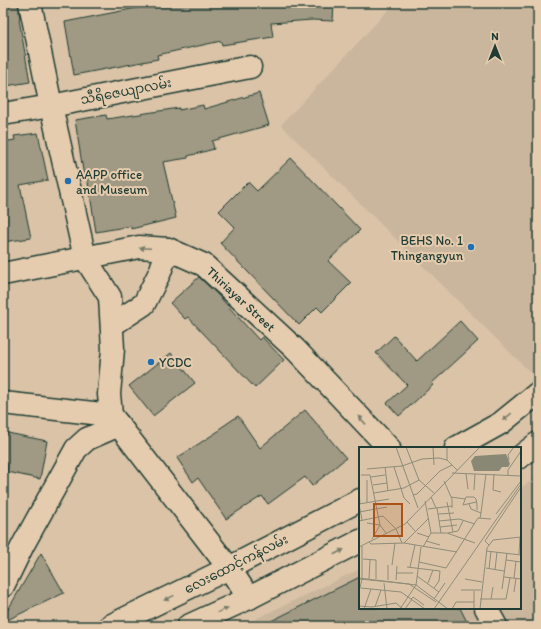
<svg xmlns="http://www.w3.org/2000/svg" width="541" height="629" viewBox="0 0 541 629" font-family="Itim,'Noto Sans Myanmar',sans-serif">
	<rect width="100%" height="100%" fill="#dac3a7"/>
	<filter id="ink" filterUnits="userSpaceOnUse"><feTurbulence type="fractalNoise" baseFrequency=".025" numOctaves="2"/><feDisplacementMap in="SourceGraphic" scale="8" xChannelSelector="R" yChannelSelector="G"/><feConvolveMatrix kernelMatrix="1 2 1 2 8 2 1 2 1" color-interpolation-filters="sRGB"/></filter>
	<g filter="url(#ink)">
		<!-- built -->
		<g fill="#c9b69c">
			<path d="M 395,3 L 538,3 L 538,369 L 533,375 L 281,125 Z"/>
			<path d="M 538,477 L 538,626 L 241,626 L 360,569 L 360,608 L 520,608 L 520,488 Z"/>
		</g>
		<!-- building -->
		<g fill="#a09983" stroke="#1f3d34">
			<path d="M 3,3 L 18,3 L 20,19 L 19,19 L 30,82 L 6,86 L 3,73 Z"/>
			<path d="M 162,3 L 334,3 L 333,21 L 312,20 L 271,23 L 273,37 L 222,45 L 221,41 L 157,55 L 158,59 L 74,75 L 65,22 Z"/>
			<path d="M 259,93 L 269,125 L 212,141 L 214,149 L 188,156 L 188,158 L 163,162 L 176,218 L 131,229 L 131,226 L 96,232 L 87,176 L 84,177 L 75,120 L 106,115 L 107,119 L 179,108 L 179,110 L 203,105 L 204,109 Z"/>
			<path d="M 38,133 L 48,180 L 20,185 L 31,238 L 3,242 L 3,142 L 15,140 L 14,136 Z"/>
			<path d="M 291,158 L 360,230 L 328,261 L 351,283 L 322,312 L 317,307 L 299,325 L 220,243 L 235,227 L 219,211 L 248,182 L 257,191 Z"/>
			<path d="M 199,277 L 217,294 L 259,340 L 262,337 L 284,360 L 255,388 L 188,317 L 185,319 L 170,303 Z"/>
			<path d="M 460,321 L 478,341 L 432,383 L 433,385 L 399,416 L 387,403 L 407,385 L 376,353 L 394,336 L 417,361 Z"/>
			<path d="M 171,353 L 195,383 L 153,416 L 129,386 Z"/>
			<path d="M 305,410 L 346,458 L 312,486 L 305,477 L 268,504 L 262,496 L 226,519 L 198,478 L 193,482 L 177,458 L 220,430 L 219,429 L 238,416 L 260,448 Z"/>
			<path d="M 3,432 L 47,441 L 40,479 L 7,472 L 8,465 L 3,464 Z"/>
			<path d="M 41,553 L 64,593 L 3,622 L 3,618 Z"/>
			<path d="M 360,577 L 360,608 L 460,608 L 469,626 L 261,626 Z"/>
		</g>
		<g fill="none" stroke-linecap="round" stroke-linejoin="round">
			<defs>
				<g id="minor">
					<path d="M 30,3 L 51,106 L 85,258 L 110,297 L 113,349 L 109,394 L 111,415 L 229,568 L 249,598"/>
					<path d="M 3,114 L 51,106 L 250,67"/>
					<path d="M 3,274 L 139,247 L 168,249 L 204,265 L 295,349 L 389,448"/>
					<path d="M 112,325 L 144,304 L 160,272 L 168,249"/>
					<path d="M 3,403 L 111,415"/>
					<path d="M 3,586 L 23,545 L 76,449 L 87,439 L 119,425"/>
					<path d="M 486,608 L 496,626"/>
				</g>
				<g id="major">
					<path d="M 456,448 L 501,423 L 538,393"/>
					<path d="M 520,457 L 538,443"/>
					<path d="M 110,626 L 229,568 L 360,500"/>
					<path d="M 188,626 L 249,598 L 360,541"/>
				</g>
			</defs>
			<!-- minor casing -->
			<use href="#minor" stroke="#1f3d34" stroke-width="25"/>
			<!-- major casing -->
			<use href="#major" stroke="#1f3d34" stroke-width="25"/>
			<!-- minor -->
			<use href="#minor" stroke="#e6ccae" stroke-width="22"/>
			<!-- major -->
			<use href="#major" stroke="#e6ccae" stroke-width="22"/>
		</g>
		<!-- one-way arrows -->
		<defs><path id="oneway-solid" d="M-6-.8H1V-3.2L6.5 0L1 3.2V.8H-6Z"/></defs>
		<g fill="#797d6b">
			<use href="#oneway-solid" transform="translate(145 248) rotate(-177)"/>
			<use href="#oneway-solid" transform="translate(507 417) rotate(141)"/>
			<use href="#oneway-solid" transform="translate(362 420) rotate(-133)"/>
			<use href="#oneway-solid" transform="translate(339 552) rotate(-27)"/>
			<use href="#oneway-solid" transform="translate(169 598) rotate(154)"/>
			<use href="#oneway-solid" transform="translate(223 610) rotate(-25)"/>
		</g>
	</g>
	<!-- markers -->
	<g fill="#1f6fb2" stroke="#e6ccae" stroke-width="1.5">
		<circle cx="68" cy="181" r="4"/>
		<circle cx="471" cy="247" r="4"/>
		<circle cx="151" cy="362" r="4"/>
	</g>
	<g text-anchor="middle" dominant-baseline="central" stroke-width="4" stroke-linejoin="round" paint-order="stroke">
		<!-- street labels -->
		<g font-size="13" fill="#1f3d34" stroke="#e6ccae">
			<text transform="translate(126 91) rotate(-11)">သီရိဇေယျာလမ်း</text>
			<text transform="translate(241 299) rotate(43)">Thiriayar Street</text>
			<text transform="translate(236 564) rotate(-27)">လေးထောင့်ကန်လမ်း</text>
		</g>
		<!-- poi labels -->
		<g font-size="13" fill="#1f3d34" stroke="#e6ccae" text-anchor="start">
			<text x="76" y="174">AAPP office<tspan x="76" dy="15">and Museum</tspan></text>
			<text x="463" y="240" text-anchor="end">BEHS No. 1<tspan x="463" dy="15">Thingangyun</tspan></text>
			<text x="159" y="362">YCDC</text>
		</g>
	</g>
	<!-- overview -->
	<g transform="translate(359 447)">
		<rect width="162" height="162" fill="#dac3a7"/>
		<path d="M 147,7 L 151,17 L 149,20 L 143,20 L 140,24 L 115,24 L 112,14 L 116,9 Z" fill="#888874"/>
		<path fill="none" stroke="#8f8d79" stroke-width="1" d="M 37,0 L 59,61M 47,0 L 60,33 L 75,46M 74,0 L 75,18M 88,0 L 88,13M 150,13 L 149,8 L 155,0M 26,20 L 29,44M 35,20 L 45,51 L 51,57M 8,22 L 43,19 L 63,12 L 80,11 L 88,13 L 98,23M 93,26 L 162,29M 107,27 L 109,42M 135,27 L 134,43 L 142,45M 2,28 L 11,28 L 21,78 L 27,86M 149,28 L 149,23 L 162,4M 12,30 L 26,28M 85,34 L 93,52 L 93,61M 14,38 L 28,36M 0,43 L 1,57M 115,43 L 116,27M 15,46 L 45,41 L 60,33M 54,48 L 58,47 L 81,24 L 93,18M 72,50 L 77,61M 92,50 L 106,52M 66,54 L 72,86M 8,55 L 8,33M 88,55 L 94,85M 117,55 L 104,58 L 107,50 L 115,50 L 117,52 L 118,58 L 118,63M 0,57 L 30,52M 0,57 L 3,73M 110,57 L 112,62 L 122,66 L 121,71M 78,61 L 82,86M 69,62 L 93,59M 0,65 L 28,60M 122,66 L 127,27M 79,67 L 95,66M 137,67 L 162,34M 0,74 L 24,69 L 36,81M 80,74 L 100,72 L 116,77M 48,75 L 56,84M 8,76 L 21,78M 81,80 L 98,78M 37,82 L 43,96M 58,86 L 70,90M 72,86 L 88,86 L 116,96M 89,86 L 99,84 L 104,74M 13,92 L 21,78M 67,94 L 81,98M 10,95 L 12,97 L 45,96 L 98,105M 45,96 L 70,71M 130,98 L 126,94 L 162,40M 0,100 L 46,77 L 121,0M 64,100 L 72,86M 127,104 L 162,108M 160,107 L 161,90M 4,112 L 17,113 L 17,132M 147,113 L 162,115M 60,115 L 87,121 L 119,71 L 132,72M 33,118 L 36,96M 48,120 L 81,124 L 80,134 L 75,141M 51,120 L 56,98M 127,121 L 145,124M 130,122 L 132,104M 136,123 L 138,105M 38,126 L 54,126M 58,129 L 80,145M 145,130 L 162,132M 0,131 L 57,138 L 89,162M 155,131 L 157,114M 1,132 L 50,137 L 77,155M 10,132 L 11,113M 106,132 L 123,135M 29,133 L 29,118M 37,133 L 38,119M 25,136 L 28,162M 69,136 L 74,123M 2,141 L 42,145 L 66,162M 143,142 L 148,106M 102,143 L 122,143M 0,145 L 3,132 L 3,99M 155,145 L 157,131M 52,152 L 54,150 L 65,158M 75,152 L 86,136M 121,152 L 147,152 L 151,131M 132,152 L 134,140M 0,159 L 13,160 L 37,156 L 44,162M 16,160 L 22,143M 5,162 L 12,142M 41,162 L 57,138 L 62,100M 46,162 L 53,152M 75,162 L 162,37M 93,162 L 97,155 L 115,155M 115,162 L 115,144M 121,162 L 128,101 L 134,93 L 162,90"/>
		<path fill="#ac5118" fill-opacity="0.15" stroke="#ac5118" stroke-width="2" d="M 15,57 L 43,57 L 43,89 L 15,89 Z"/>
		<rect width="162" height="162" fill="none" stroke="#1f3d34" stroke-width="2"/>
	</g>
	<!-- margin -->
	<rect width="541" height="629" fill="none" stroke="#e6ccae" stroke-width="16"/>
	<rect x="8" y="8" width="525" height="613" fill="none" stroke="#1f3d34" stroke-width="1.5" filter="url(#ink)"/>
	<!-- north arrow -->
	<g transform="translate(495 46)" stroke="#e6ccae" stroke-width="3" paint-order="stroke">
	<path d="M0-3L7 15L0 10L-7 15Z" fill="#1f3d34"/>
	<text y="-6" font-size="11" font-weight="bold" text-anchor="middle" fill="#1f3d34">N</text>
	</g>
</svg>
